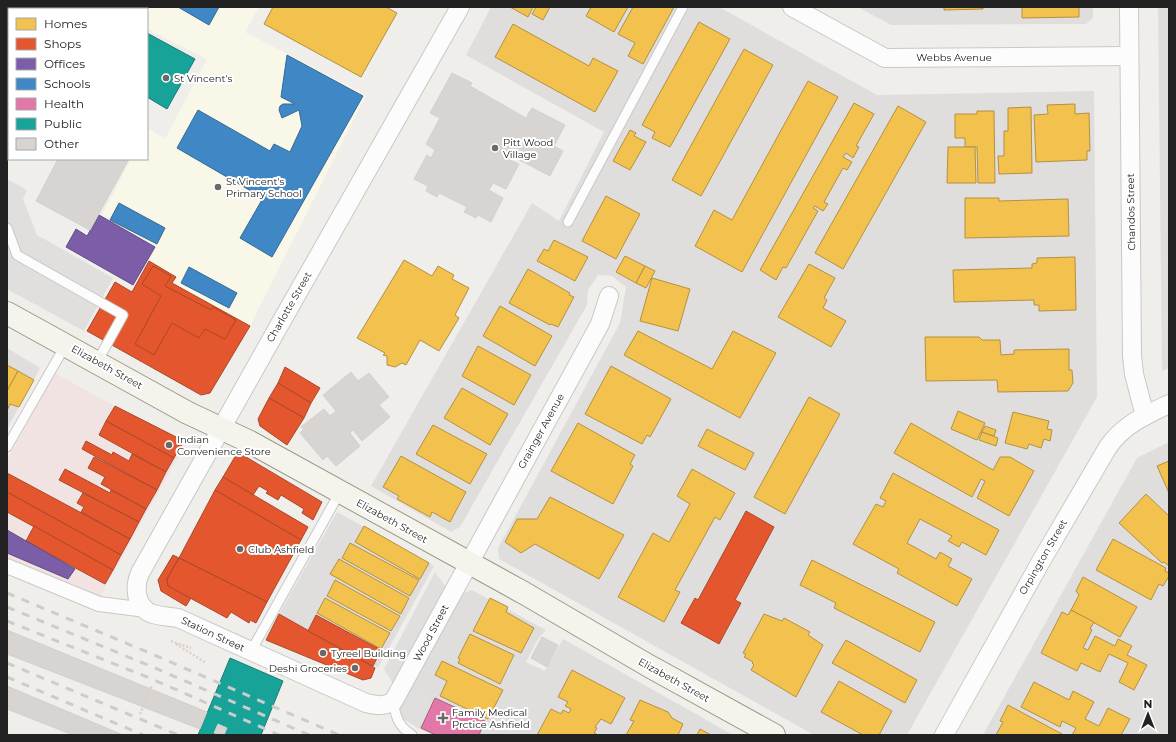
<svg xmlns="http://www.w3.org/2000/svg" width="1176" height="742" viewBox="0 0 1176 742" font-family="Montserrat,sans-serif">
	<rect width="100%" height="100%" fill="#f0eeeb"/>
	<!-- residential -->
	<g fill="#dfdedc">
		<path d="M 491,7 L 719,7 L 877,95 L 1094,91 L 1097,397 L 907,735 L 814,735 L 499,559 L 498,548 L 620,323 L 626,287 L 612,276 L 598,275 L 588,290 L 587,305 L 460,527 L 451,532 L 371,486 L 532,203 L 559,221 L 604,132 L 466,55 Z"/>
		<path d="M 858,7 L 1093,7 L 1093,18 L 1086,24 L 891,25 Z"/>
		<path d="M 1158,7 L 1169,7 L 1169,368 L 1162,371 Z"/>
		<path d="M 7,348 L 40,368 L 7,429 Z"/>
		<path d="M 1169,442 L 1169,735 L 983,735 L 1137,458 Z"/>
		<path d="M 337,512 L 434,566 L 378,668 L 279,614 Z"/>
		<path d="M 472,590 L 546,630 L 538,639 L 526,662 L 545,671 L 563,639 L 733,735 L 432,735 L 418,728 L 396,714 L 464,593 Z"/>
	</g>
	<!-- commercial -->
	<path fill="#f1e3e1" d="M 55,373 L 185,445 L 99,598 L 7,558 L 7,460 Z"/>
	<!-- education -->
	<g fill="#f8f7e8">
		<path d="M 7,7 L 40,7 L 39,9 L 9,9 L 9,62 L 7,65 Z"/>
		<path d="M 111,7 L 259,7 L 245,32 L 366,95 L 250,326 L 172,283 L 176,277 L 149,261 L 157,246 L 102,215 L 131,159 L 147,159 L 148,128 L 165,139 L 207,59 L 147,29 L 147,9 L 110,9 Z"/>
	</g>
	<!-- parking -->
	<g fill="#e0dfde">
		<path d="M 7,179 L 27,190 L 23,199 L 37,235 L 113,278 L 84,331 L 7,289 Z"/>
		<path d="M 435,572 L 446,587 L 394,685 L 384,669 Z"/>
		<path d="M 413,689 L 432,698 L 419,726 L 400,713 Z"/>
	</g>
	<!-- homes -->
	<g fill="#f2c14e" stroke="#b49141">
		<path d="M 273,7 L 386,7 L 397,13 L 361,77 L 264,24 Z"/>
		<path d="M 510,7 L 533,7 L 528,17 Z"/>
		<path d="M 536,7 L 550,7 L 543,20 L 532,14 Z"/>
		<path d="M 591,7 L 628,7 L 614,32 L 586,16 Z"/>
		<path d="M 633,7 L 674,7 L 643,64 L 628,56 L 635,43 L 618,34 Z"/>
		<path d="M 944,7 L 983,7 L 983,9 L 944,10 Z"/>
		<path d="M 1022,7 L 1079,7 L 1079,17 L 1022,18 Z"/>
		<path d="M 699,22 L 730,39 L 670,147 L 652,138 L 655,132 L 642,125 Z"/>
		<path d="M 513,24 L 589,66 L 593,58 L 618,71 L 595,112 L 495,57 Z"/>
		<path d="M 744,49 L 773,65 L 701,196 L 672,180 Z"/>
		<path d="M 808,81 L 838,97 L 742,272 L 695,246 L 714,210 L 732,220 Z"/>
		<path d="M 854,103 L 874,114 L 856,146 L 859,147 L 853,158 L 846,153 L 843,157 L 852,162 L 847,170 L 843,168 L 824,202 L 828,204 L 823,211 L 815,206 L 813,208 L 818,211 L 786,268 L 783,267 L 776,280 L 760,270 Z"/>
		<path d="M 1075,104 L 1075,114 L 1089,113 L 1090,151 L 1087,151 L 1087,160 L 1036,162 L 1034,115 L 1048,114 L 1047,105 Z"/>
		<path d="M 898,106 L 926,122 L 843,269 L 815,253 Z"/>
		<path d="M 1031,107 L 1032,173 L 999,174 L 998,156 L 1004,156 L 1004,131 L 1008,131 L 1008,108 Z"/>
		<path d="M 977,111 L 994,111 L 995,183 L 978,183 L 977,147 L 965,147 L 965,138 L 955,138 L 955,114 L 977,114 Z"/>
		<path d="M 630,130 L 636,133 L 634,136 L 646,142 L 630,170 L 613,161 Z"/>
		<path d="M 948,147 L 975,147 L 976,183 L 947,183 Z"/>
		<path d="M 606,196 L 640,214 L 616,259 L 582,241 Z"/>
		<path d="M 965,198 L 999,198 L 999,201 L 1068,199 L 1069,236 L 965,238 Z"/>
		<path d="M 554,240 L 588,257 L 575,281 L 537,261 L 544,249 L 548,251 Z"/>
		<path d="M 625,256 L 645,266 L 636,283 L 616,272 Z"/>
		<path d="M 1075,257 L 1076,310 L 1039,311 L 1039,305 L 1034,305 L 1034,300 L 954,302 L 953,270 L 1032,268 L 1032,264 L 1037,263 L 1037,258 Z"/>
		<path d="M 404,260 L 432,276 L 438,266 L 454,275 L 452,279 L 469,288 L 455,315 L 459,318 L 439,351 L 420,340 L 406,365 L 402,363 L 395,367 L 387,365 L 387,356 L 383,355 L 385,353 L 357,338 Z"/>
		<path d="M 809,264 L 835,278 L 824,298 L 827,300 L 823,308 L 846,321 L 831,347 L 778,317 Z"/>
		<path d="M 645,266 L 655,271 L 646,288 L 636,283 Z"/>
		<path d="M 528,269 L 570,293 L 569,295 L 574,297 L 558,327 L 551,324 L 550,325 L 509,303 Z"/>
		<path d="M 652,278 L 690,289 L 678,331 L 640,321 Z"/>
		<path d="M 500,306 L 552,336 L 535,366 L 483,336 Z"/>
		<path d="M 638,331 L 712,369 L 733,331 L 776,353 L 740,418 L 624,355 Z"/>
		<path d="M 925,337 L 979,337 L 982,340 L 1000,340 L 1001,355 L 1014,354 L 1014,350 L 1069,349 L 1069,370 L 1072,370 L 1073,383 L 1068,391 L 998,392 L 997,380 L 926,381 Z"/>
		<path d="M 478,346 L 531,375 L 514,405 L 462,376 Z"/>
		<path d="M 7,365 L 18,371 L 7,391 Z"/>
		<path d="M 611,366 L 671,399 L 650,437 L 647,435 L 642,444 L 585,414 Z"/>
		<path d="M 18,371 L 34,380 L 19,407 L 10,404 L 7,411 L 7,391 Z"/>
		<path d="M 462,388 L 508,414 L 490,445 L 444,418 Z"/>
		<path d="M 809,397 L 840,414 L 785,514 L 754,497 Z"/>
		<path d="M 958,411 L 985,423 L 977,440 L 951,429 Z"/>
		<path d="M 1013,412 L 1049,421 L 1047,429 L 1052,430 L 1050,441 L 1044,439 L 1041,448 L 1029,444 L 1027,449 L 1005,443 Z"/>
		<path d="M 578,423 L 635,455 L 630,464 L 633,466 L 613,504 L 551,471 Z"/>
		<path d="M 911,423 L 993,470 L 1000,457 L 1010,457 L 1034,471 L 1009,516 L 977,498 L 985,481 L 981,479 L 972,497 L 894,453 Z"/>
		<path d="M 433,425 L 487,454 L 470,484 L 416,454 Z"/>
		<path d="M 985,426 L 996,430 L 994,436 L 982,432 Z"/>
		<path d="M 707,429 L 754,453 L 745,470 L 698,446 Z"/>
		<path d="M 982,432 L 998,438 L 996,446 L 979,440 Z"/>
		<path d="M 401,456 L 466,492 L 450,522 L 432,512 L 430,517 L 397,499 L 399,496 L 383,487 Z"/>
		<path d="M 1169,461 L 1169,493 L 1157,466 Z"/>
		<path d="M 692,469 L 735,493 L 720,520 L 715,517 L 675,590 L 680,592 L 664,622 L 618,597 L 653,533 L 669,542 L 690,504 L 677,496 Z"/>
		<path d="M 893,473 L 999,530 L 986,555 L 962,542 L 959,547 L 948,541 L 952,536 L 920,519 L 907,543 L 936,559 L 940,552 L 952,559 L 948,566 L 972,579 L 957,606 L 897,573 L 899,569 L 853,544 L 876,504 L 883,507 L 886,501 L 880,498 Z"/>
		<path d="M 1146,494 L 1169,516 L 1169,566 L 1164,562 L 1162,563 L 1119,523 Z"/>
		<path d="M 550,497 L 624,535 L 599,579 L 535,544 L 521,553 L 505,542 L 517,519 L 537,519 Z"/>
		<path d="M 364,526 L 429,563 L 420,579 L 355,542 Z"/>
		<path d="M 1113,539 L 1166,568 L 1165,571 L 1169,573 L 1169,576 L 1163,586 L 1159,584 L 1151,600 L 1096,570 Z"/>
		<path d="M 350,543 L 419,580 L 410,596 L 342,558 Z"/>
		<path d="M 339,559 L 409,598 L 401,614 L 330,574 Z"/>
		<path d="M 812,560 L 935,622 L 920,652 L 834,608 L 836,603 L 800,585 Z"/>
		<path d="M 1083,577 L 1137,607 L 1120,637 L 1071,610 L 1079,595 L 1076,591 Z"/>
		<path d="M 335,580 L 400,616 L 391,631 L 327,596 Z"/>
		<path d="M 325,598 L 390,633 L 381,649 L 317,613 Z"/>
		<path d="M 490,598 L 508,607 L 506,612 L 534,628 L 521,653 L 473,631 Z"/>
		<path d="M 1071,610 L 1094,622 L 1090,629 L 1092,630 L 1083,648 L 1088,650 L 1095,636 L 1115,646 L 1118,639 L 1132,646 L 1127,655 L 1147,665 L 1134,690 L 1119,682 L 1128,663 L 1109,654 L 1100,672 L 1081,663 L 1077,671 L 1041,653 L 1062,612 L 1068,615 Z"/>
		<path d="M 764,614 L 782,621 L 784,618 L 810,632 L 808,635 L 823,645 L 796,697 L 751,670 L 754,665 L 752,663 L 753,662 L 744,657 L 746,654 L 743,653 Z"/>
		<path d="M 470,634 L 514,655 L 500,684 L 458,663 L 460,659 L 458,658 Z"/>
		<path d="M 846,640 L 917,680 L 905,703 L 832,663 Z"/>
		<path d="M 442,661 L 503,690 L 488,719 L 440,696 L 447,681 L 435,675 Z"/>
		<path d="M 572,670 L 625,698 L 611,724 L 601,719 L 595,727 L 597,728 L 594,733 L 598,735 L 537,735 L 551,709 L 561,714 L 563,710 L 569,713 L 571,709 L 565,706 L 568,702 L 558,697 Z"/>
		<path d="M 839,681 L 892,711 L 879,735 L 863,735 L 821,712 Z"/>
		<path d="M 1034,682 L 1069,700 L 1073,691 L 1094,702 L 1085,719 L 1099,726 L 1108,708 L 1130,719 L 1121,735 L 1072,735 L 1076,728 L 1062,721 L 1060,727 L 1021,707 Z"/>
		<path d="M 640,700 L 668,712 L 672,718 L 683,724 L 678,735 L 626,735 L 634,721 L 630,720 Z"/>
		<path d="M 1008,705 L 1062,734 L 1061,735 L 996,735 L 1003,722 L 1000,721 Z"/>
		<path d="M 700,729 L 711,735 L 697,735 Z"/>
	</g>
	<!-- shops -->
	<g fill="#e4572e" stroke="#aa472a">
		<path d="M 149,261 L 176,277 L 172,283 L 250,326 L 210,393 L 201,395 L 87,331 L 115,282 L 132,292 Z"/>
		<path d="M 153,266 L 171,276 L 165,286 L 211,310 L 213,307 L 236,320 L 225,339 L 205,329 L 199,338 L 172,323 L 154,355 L 135,344 L 161,296 L 142,284 Z"/>
		<path d="M 285,367 L 320,388 L 311,403 L 278,383 Z"/>
		<path d="M 278,383 L 311,403 L 304,418 L 269,398 Z"/>
		<path d="M 269,398 L 304,418 L 287,445 L 260,426 L 258,419 Z"/>
		<path d="M 115,406 L 184,441 L 174,458 L 106,421 Z"/>
		<path d="M 106,421 L 174,458 L 166,472 L 99,435 Z"/>
		<path d="M 86,441 L 112,455 L 113,452 L 129,461 L 132,454 L 166,472 L 157,490 L 82,449 Z"/>
		<path d="M 241,454 L 322,502 L 313,520 L 302,513 L 304,509 L 281,495 L 278,500 L 266,493 L 268,491 L 259,486 L 253,495 L 223,477 L 236,455 Z"/>
		<path d="M 94,457 L 157,490 L 146,509 L 101,484 L 105,477 L 88,468 Z"/>
		<path d="M 65,469 L 110,493 L 111,490 L 146,509 L 139,522 L 59,480 Z"/>
		<path d="M 7,473 L 130,539 L 121,555 L 7,492 Z"/>
		<path d="M 223,477 L 308,527 L 301,540 L 215,490 Z"/>
		<path d="M 215,490 L 301,540 L 267,602 L 179,558 Z"/>
		<path d="M 7,492 L 121,555 L 113,570 L 7,512 Z"/>
		<path d="M 83,493 L 139,522 L 130,539 L 81,512 L 84,507 L 77,503 Z"/>
		<path d="M 746,511 L 774,527 L 735,600 L 741,603 L 719,644 L 681,623 L 695,598 L 698,600 Z"/>
		<path d="M 34,526 L 113,570 L 105,584 L 26,541 Z"/>
		<path d="M 173,555 L 179,558 L 167,579 L 168,586 L 191,598 L 186,606 L 161,591 L 158,580 Z"/>
		<path d="M 179,558 L 267,602 L 256,623 L 250,620 L 249,623 L 231,612 L 227,618 L 168,586 L 167,579 Z"/>
		<path d="M 279,614 L 375,668 L 371,678 L 363,680 L 266,640 Z"/>
		<path d="M 316,615 L 381,650 L 373,666 L 308,631 Z"/>
		<path d="M 257,678 L 267,681 L 263,691 L 254,687 Z"/>
	</g>
	<!-- offices -->
	<g fill="#7b5ea7" stroke="#604c7f">
		<path d="M 99,215 L 155,247 L 133,285 L 66,247 L 76,229 L 87,236 Z"/>
		<path d="M 7,530 L 75,569 L 68,579 L 7,553 Z"/>
	</g>
	<!-- schools -->
	<g fill="#3f88c5" stroke="#366994">
		<path d="M 178,7 L 219,7 L 209,25 Z"/>
		<path d="M 287,55 L 363,96 L 272,257 L 240,238 L 263,198 L 177,148 L 198,110 L 270,151 L 274,144 L 290,152 L 302,126 L 299,110 L 282,118 L 279,110 L 280,106 L 283,104 L 295,104 L 281,97 Z"/>
		<path d="M 119,203 L 165,228 L 157,244 L 110,220 Z"/>
		<path d="M 189,267 L 237,293 L 229,308 L 181,283 Z"/>
	</g>
	<!-- health -->
	<path fill="#e377a8" stroke="#a95e80" d="M 435,698 L 485,721 L 479,735 L 436,735 L 421,728 Z"/>
	<!-- public -->
	<g fill="#17a398" stroke="#1a7c75">
		<path d="M 147,33 L 195,59 L 167,109 L 147,97 Z"/>
		<path d="M 230,658 L 283,681 L 261,735 L 198,735 Z"/>
	</g>
	<!-- building -->
	<g fill="#d7d4d2" stroke="#d3d0cc">
		<path d="M 452,73 L 472,83 L 470,86 L 526,118 L 532,108 L 565,125 L 554,146 L 563,151 L 550,176 L 510,155 L 508,159 L 519,164 L 506,189 L 493,183 L 489,190 L 503,198 L 491,222 L 478,215 L 476,218 L 464,212 L 467,207 L 439,193 L 437,197 L 426,191 L 428,186 L 414,179 L 427,155 L 431,158 L 435,150 L 426,144 L 440,118 L 430,113 Z"/>
		<path d="M 58,159 L 129,159 L 90,230 L 36,201 Z"/>
		<path d="M 351,372 L 358,381 L 369,373 L 389,397 L 379,405 L 390,417 L 362,441 L 353,430 L 350,433 L 360,446 L 336,466 L 327,456 L 323,460 L 300,433 L 304,429 L 301,427 L 324,409 L 330,416 L 336,411 L 323,395 Z"/>
		<path d="M 7,630 L 207,712 L 200,729 L 7,654 Z"/>
		<path d="M 542,637 L 558,645 L 547,667 L 531,658 Z"/>
		<path d="M 7,686 L 123,735 L 125,735 L 73,735 L 7,709 Z"/>
		<path d="M 218,724 L 227,728 L 224,735 L 214,733 Z"/>
	</g>
	<g fill="none" stroke-linecap="round" stroke-linejoin="round">
		<defs>
			<g id="service">
				<path d="M 568,222 L 683,7"/>
				<path d="M 7,228 L 17,255 L 123,315 L 97,362"/>
				<path d="M 7,447 L 65,346"/>
				<path d="M 251,651 L 340,492"/>
				<path d="M 393,702 C 396,717 398,726 412,735"/>
			</g>
			<path id="pedestrian" d="M 7,566 L 99,604 L 146,610"/>
			<g id="minor">
				<path d="M 460,7 L 276,331 L 140,573 C 134,587 135,608 153,614 C 160,616 170,617 178,618 L 366,703 C 377,706 383,706 393,702 L 600,324 L 609,296"/>
				<path d="M 792,7 L 885,58 L 1129,56"/>
				<path d="M 1129,7 L 1132,356 L 1134,374 L 1145,416"/>
				<path d="M 944,735 L 1040,563 L 1108,447 C 1123,425 1146,415 1169,404"/>
			</g>
			<g id="tertiary">
				<path d="M 60,9 L 61,7"/>
				<path d="M 7,108 L 9,104"/>
			</g>
			<path id="secondary" d="M 7,313 L 188,413 L 248,441 L 524,593 L 649,666 L 774,735"/>
		</defs>
		<!-- service casing -->
		<use href="#service" stroke="#c9c8c7" stroke-width="11"/>
		<!-- pedestrian casing -->
		<use href="#pedestrian" stroke="#c9c8c7" stroke-width="16"/>
		<!-- minor casing -->
		<use href="#minor" stroke="#c9c8c7" stroke-width="20"/>
		<!-- tertiary casing -->
		<use href="#tertiary" stroke="#c9c8c7" stroke-width="24"/>
		<!-- secondary casing -->
		<use href="#secondary" stroke="#999a82" stroke-width="24"/>
		<!-- path -->
		<g stroke="#dccecd" stroke-width="2.5" stroke-dasharray="2 2" stroke-linecap="butt">
			<path d="M 171,641 L 191,648"/>
			<path d="M 176,644 L 206,663"/>
			<path d="M 140,714 L 152,685"/>
		</g>
		<!-- service -->
		<use href="#service" stroke="#fdfcfc" stroke-width="9"/>
		<!-- pedestrian -->
		<use href="#pedestrian" stroke="#fdfcfc" stroke-width="14"/>
		<!-- minor -->
		<use href="#minor" stroke="#fdfcfc" stroke-width="18"/>
		<!-- tertiary -->
		<use href="#tertiary" stroke="#fdfcfc" stroke-width="22"/>
		<!-- secondary -->
		<use href="#secondary" stroke="#f4f4ed" stroke-width="22"/>
		<!-- rail -->
		<g stroke="#ccc" stroke-width="3" stroke-dasharray="8 8" stroke-linecap="butt">
			<path d="M 7,593 L 159,657 L 339,735"/>
			<path d="M 7,607 L 155,668 L 309,735"/>
			<path d="M 7,621 L 152,679 L 279,735"/>
			<path d="M 7,663 L 178,735"/>
			<path d="M 7,677 L 143,735"/>
		</g>
	</g>
	<!-- markers -->
	<g fill="#6a6968" stroke="#fff" stroke-width="1.5">
		<circle cx="166" cy="78" r="4"/>
		<circle cx="495" cy="148" r="4"/>
		<circle cx="218" cy="187" r="4"/>
		<circle cx="169" cy="445" r="4"/>
		<circle cx="240" cy="549" r="4"/>
		<circle cx="323" cy="653" r="4"/>
		<circle cx="355" cy="668" r="4"/>
		<path d="M441 712h4v4h4v4h-4v4h-4v-4h-4v-4h4z"/>
	</g>
	<g text-anchor="middle" dominant-baseline="central" stroke-width="4" stroke-linejoin="round" paint-order="stroke">
		<!-- street labels -->
		<g font-size="10" fill="#222" stroke="#fff">
			<text x="954" y="57">Webbs Avenue</text>
			<text transform="translate(1131 212) rotate(-91)">Chandos Street</text>
			<text transform="translate(289 307) rotate(-60)">Charlotte Street</text>
			<text transform="translate(107 367) rotate(29)">Elizabeth Street</text>
			<text transform="translate(541 431) rotate(-61)">Grainger Avenue</text>
			<text transform="translate(392 521) rotate(29)">Elizabeth Street</text>
			<text transform="translate(1043 557) rotate(-60)">Orpington Street</text>
			<text transform="translate(431 633) rotate(-62)">Wood Street</text>
			<text transform="translate(213 634) rotate(25)">Station Street</text>
			<text transform="translate(674 680) rotate(29)">Elizabeth Street</text>
		</g>
		<!-- poi labels -->
		<g font-size="10" fill="#222" stroke="#fff" text-anchor="start">
			<text x="174" y="78">St Vincent's</text>
			<text x="503" y="142">Pitt Wood<tspan x="503" dy="12">Village</tspan></text>
			<text x="226" y="181">St Vincent's<tspan x="226" dy="12">Primary School</tspan></text>
			<text x="177" y="439">Indian<tspan x="177" dy="12">Convenience Store</tspan></text>
			<text x="248" y="549">Club Ashfield</text>
			<text x="331" y="653">Tyreel Building</text>
			<text x="347" y="668" text-anchor="end">Deshi Groceries</text>
			<text x="452" y="712">Family Medical<tspan x="452" dy="12">Prctice Ashfield</tspan></text>
		</g>
	</g>
	<!-- border -->
	<rect width="1176" height="742" fill="none" stroke="#222222" stroke-width="16"/>
	<!-- legend -->
	<rect x="8" y="8" width="140" height="152" fill="#ffffff" stroke="#a7a7a7"/>
	<rect x="16" y="18" width="20" height="12" fill="#f2c14e" stroke="#a7a7a7"/>
	<text x="44" y="28" font-size="12" fill="#222222">Homes</text>
	<rect x="16" y="38" width="20" height="12" fill="#e4572e" stroke="#a7a7a7"/>
	<text x="44" y="48" font-size="12" fill="#222222">Shops</text>
	<rect x="16" y="58" width="20" height="12" fill="#7b5ea7" stroke="#a7a7a7"/>
	<text x="44" y="68" font-size="12" fill="#222222">Offices</text>
	<rect x="16" y="78" width="20" height="12" fill="#3f88c5" stroke="#a7a7a7"/>
	<text x="44" y="88" font-size="12" fill="#222222">Schools</text>
	<rect x="16" y="98" width="20" height="12" fill="#e377a8" stroke="#a7a7a7"/>
	<text x="44" y="108" font-size="12" fill="#222222">Health</text>
	<rect x="16" y="118" width="20" height="12" fill="#17a398" stroke="#a7a7a7"/>
	<text x="44" y="128" font-size="12" fill="#222222">Public</text>
	<rect x="16" y="138" width="20" height="12" fill="#d7d4d2" stroke="#a7a7a7"/>
	<text x="44" y="148" font-size="12" fill="#222222">Other</text>
	<!-- north arrow -->
	<g transform="translate(1148 714)" stroke="#ffffff" stroke-width="3" paint-order="stroke">
	<path d="M0-3L7 15L0 10L-7 15Z" fill="#222222"/>
	<text y="-6" font-size="11" font-weight="bold" text-anchor="middle" fill="#222222">N</text>
	</g>
</svg>
